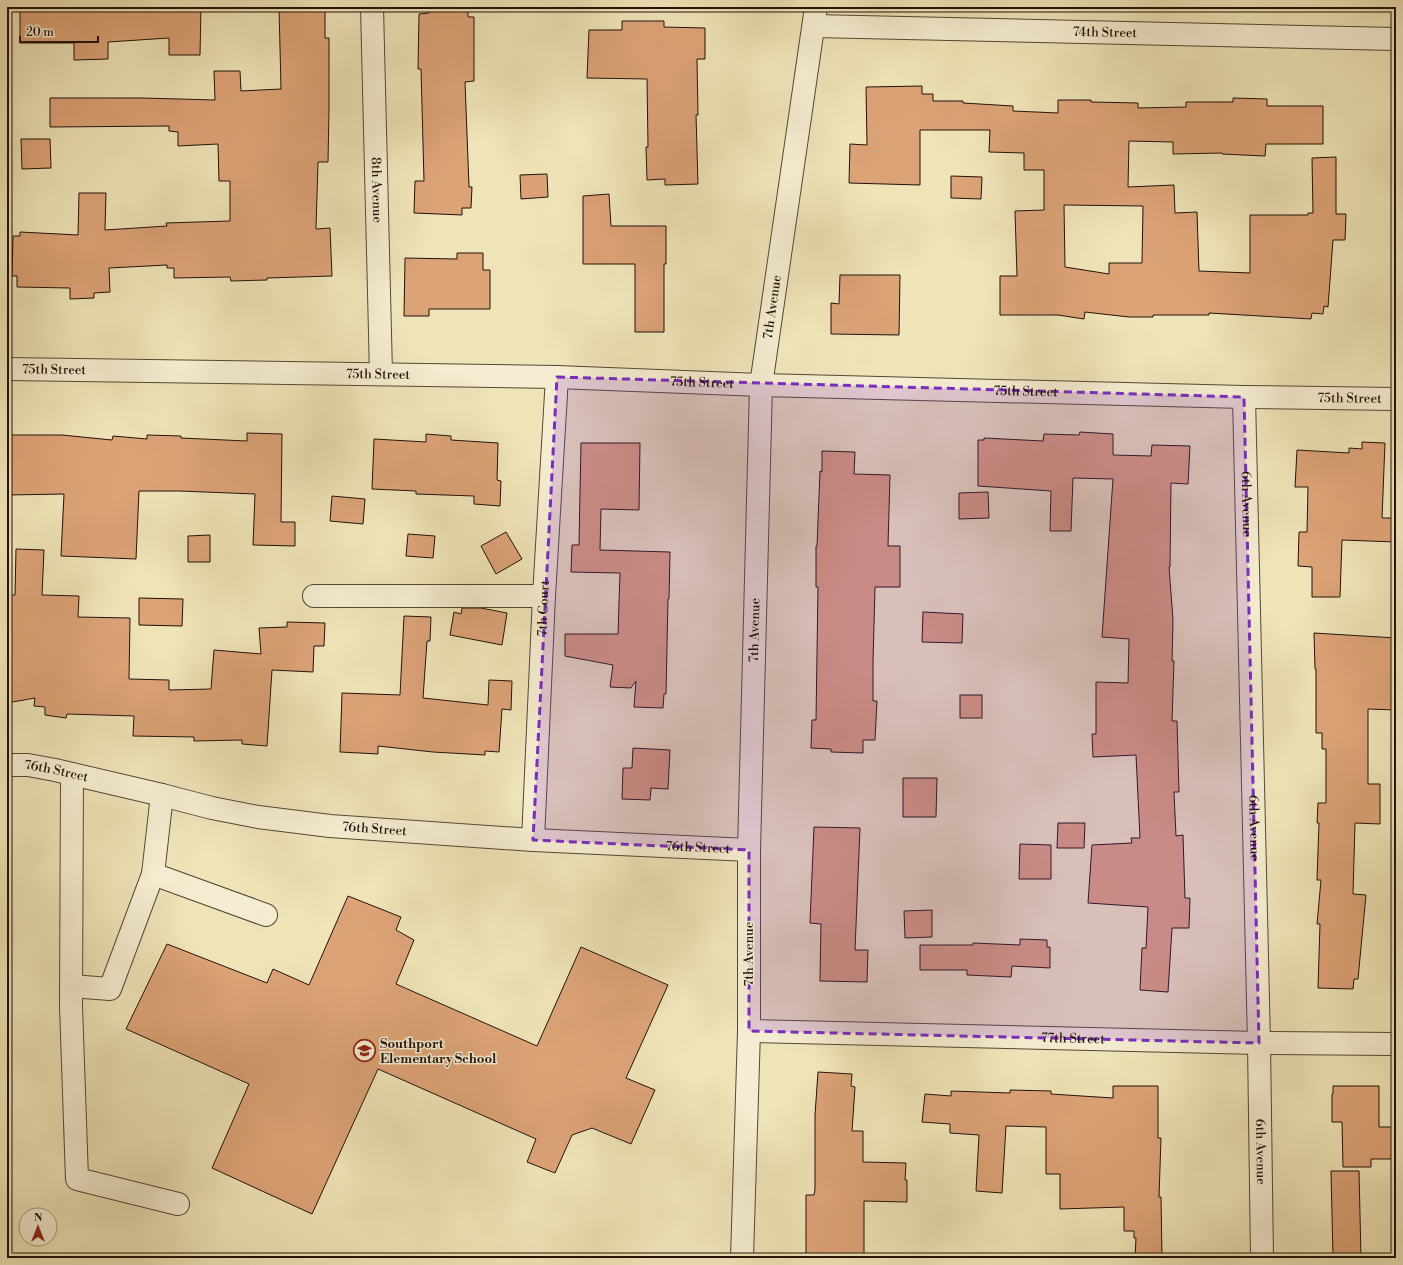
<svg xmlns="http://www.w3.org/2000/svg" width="1403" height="1265" viewBox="0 0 1403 1265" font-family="'Libre Bodoni',serif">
	<rect width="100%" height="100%" fill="#efe4b8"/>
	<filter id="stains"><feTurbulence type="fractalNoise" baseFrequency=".005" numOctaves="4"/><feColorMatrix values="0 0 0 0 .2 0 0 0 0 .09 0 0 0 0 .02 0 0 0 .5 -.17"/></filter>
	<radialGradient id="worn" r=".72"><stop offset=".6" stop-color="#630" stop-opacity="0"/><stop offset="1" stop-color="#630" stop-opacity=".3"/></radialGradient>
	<!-- green -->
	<path fill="#b5c592" stroke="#6c6b4e" d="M 229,1255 L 471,1258 L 229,1258 Z"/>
	<!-- building -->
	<g fill="#dca377" stroke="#22110b" fill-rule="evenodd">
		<path d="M 20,7 L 201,7 L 200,55 L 169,55 L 169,38 L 108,42 L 108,59 L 74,60 L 74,43 L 20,43 Z"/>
		<path d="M 279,7 L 325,7 L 325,38 L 329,38 L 329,110 L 328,162 L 318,162 L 316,229 L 330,228 L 332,276 L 267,278 L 267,280 L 231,281 L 230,277 L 174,278 L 174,268 L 167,268 L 167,265 L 109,268 L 110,292 L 94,293 L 94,298 L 70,299 L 70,288 L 17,287 L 17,276 L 12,276 L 13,236 L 20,236 L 20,232 L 78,235 L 79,193 L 106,193 L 105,230 L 167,226 L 166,223 L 230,221 L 230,181 L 219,181 L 218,144 L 178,146 L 178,132 L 169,131 L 169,126 L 50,127 L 50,98 L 143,98 L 215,100 L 214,71 L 240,71 L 241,91 L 281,89 Z"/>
		<path d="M 429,7 L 468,7 L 468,17 L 474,17 L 474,81 L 465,82 L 469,187 L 472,187 L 471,208 L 462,208 L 462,215 L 414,213 L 415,181 L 424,181 L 421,69 L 418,69 L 419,14 L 429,13 Z"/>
		<path d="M 622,21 L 664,21 L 664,27 L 705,28 L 705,59 L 697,59 L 698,115 L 696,115 L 698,184 L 665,185 L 665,179 L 647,180 L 646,147 L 648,147 L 647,79 L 587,78 L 589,30 L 622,30 Z"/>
		<path d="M 922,86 L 922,94 L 933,94 L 933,101 L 963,101 L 963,103 L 1013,106 L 1013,111 L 1058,113 L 1058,100 L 1091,100 L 1091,102 L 1138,103 L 1138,108 L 1186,107 L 1186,102 L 1233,102 L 1233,98 L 1267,99 L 1267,106 L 1323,106 L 1323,144 L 1266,144 L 1265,156 L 1222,154 L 1222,153 L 1173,154 L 1173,142 L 1129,141 L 1128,187 L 1174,185 L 1175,213 L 1197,212 L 1199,271 L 1250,273 L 1250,215 L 1308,215 L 1308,213 L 1313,213 L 1312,158 L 1336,157 L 1336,214 L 1346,214 L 1345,240 L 1333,240 L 1328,307 L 1324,306 L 1323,314 L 1312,313 L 1311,319 L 1209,313 L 1209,315 L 1153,315 L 1153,317 L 1129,317 L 1085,312 L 1084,319 L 1058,315 L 1000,315 L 1000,276 L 1017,276 L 1015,211 L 1044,210 L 1044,170 L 1024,170 L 1024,153 L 989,152 L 990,130 L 920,130 L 920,185 L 849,183 L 850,144 L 867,145 L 866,87 ZM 1064,205 L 1143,206 L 1142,263 L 1109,263 L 1109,274 L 1065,267 Z"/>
		<path d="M 21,139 L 50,139 L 51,168 L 22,169 Z"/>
		<path d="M 547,174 L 548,197 L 521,199 L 520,175 Z"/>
		<path d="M 951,176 L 982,177 L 981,199 L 951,198 Z"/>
		<path d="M 609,194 L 611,226 L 666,226 L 666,264 L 664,264 L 664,332 L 635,332 L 635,264 L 583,264 L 583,196 Z"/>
		<path d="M 457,253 L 483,253 L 483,270 L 490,270 L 490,309 L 429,309 L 429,316 L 404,316 L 405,258 L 457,259 Z"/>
		<path d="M 840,275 L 900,275 L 899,335 L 831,334 L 831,303 L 839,304 Z"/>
		<path d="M 1080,432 L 1113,434 L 1113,455 L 1151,456 L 1152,445 L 1190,446 L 1188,484 L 1171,483 L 1170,567 L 1169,567 L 1173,620 L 1172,661 L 1174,661 L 1172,721 L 1177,721 L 1179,792 L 1174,792 L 1176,836 L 1183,835 L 1185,898 L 1190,898 L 1189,928 L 1172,928 L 1168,992 L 1140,990 L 1142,948 L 1146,948 L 1148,907 L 1088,903 L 1092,845 L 1132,843 L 1131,838 L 1140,838 L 1136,755 L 1093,757 L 1092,734 L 1096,734 L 1096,682 L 1128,683 L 1129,639 L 1102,637 L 1113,479 L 1073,478 L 1071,531 L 1050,531 L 1051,491 L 978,486 L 978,440 L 984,440 L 984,438 L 1043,441 L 1044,434 L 1079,435 Z"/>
		<path d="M 247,433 L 282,434 L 281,522 L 295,522 L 295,546 L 253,545 L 255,494 L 180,491 L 139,491 L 136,559 L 61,556 L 64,494 L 7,495 L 7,435 L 62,435 L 112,440 L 113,436 L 147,439 L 147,435 L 181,436 L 181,438 L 247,441 Z"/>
		<path d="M 426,434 L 451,436 L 451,440 L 498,443 L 497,480 L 501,481 L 500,506 L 474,504 L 474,496 L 416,494 L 416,491 L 372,489 L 374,439 L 426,442 Z"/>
		<path d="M 1362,442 L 1385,443 L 1382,518 L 1396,518 L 1396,542 L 1342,540 L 1340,597 L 1312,597 L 1312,567 L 1298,566 L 1299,532 L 1307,532 L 1308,487 L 1295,487 L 1297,450 L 1349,453 L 1349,448 L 1362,449 Z"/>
		<path d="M 581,443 L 640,443 L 639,510 L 601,509 L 600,550 L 670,552 L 669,599 L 668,599 L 666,694 L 664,694 L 663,708 L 634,707 L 636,681 L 631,688 L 610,687 L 613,665 L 565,656 L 565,634 L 618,634 L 620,573 L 571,572 L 572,545 L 579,545 Z"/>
		<path d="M 822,451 L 855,452 L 854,474 L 890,475 L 888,546 L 900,546 L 900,587 L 875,587 L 873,662 L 873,701 L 877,701 L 875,740 L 863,740 L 863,753 L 831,752 L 831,749 L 811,748 L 812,720 L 816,720 L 818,587 L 816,587 L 816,546 L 817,546 L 820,471 L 822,472 Z"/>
		<path d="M 988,492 L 989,518 L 959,519 L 959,493 Z"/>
		<path d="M 332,496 L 365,499 L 363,524 L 330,521 Z"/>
		<path d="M 506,532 L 522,559 L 496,574 L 481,546 Z"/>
		<path d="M 408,534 L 435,536 L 433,558 L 406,556 Z"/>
		<path d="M 210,535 L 210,562 L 188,562 L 188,536 Z"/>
		<path d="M 16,549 L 44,550 L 42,595 L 79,596 L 78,617 L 130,618 L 129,679 L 169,680 L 169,690 L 211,689 L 214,650 L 261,654 L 259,628 L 287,627 L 287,622 L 325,623 L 324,646 L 314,646 L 313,672 L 272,670 L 267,746 L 242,744 L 242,740 L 194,741 L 194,737 L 133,736 L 134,716 L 67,714 L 66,718 L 45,715 L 45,707 L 34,706 L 35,698 L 7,703 L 7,596 L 15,595 Z"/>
		<path d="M 139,598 L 183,599 L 182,626 L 139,625 Z"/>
		<path d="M 462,608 L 481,608 L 507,613 L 502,645 L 450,635 L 454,612 L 461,614 Z"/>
		<path d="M 923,612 L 963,614 L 962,643 L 922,642 Z"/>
		<path d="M 404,616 L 431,617 L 430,641 L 427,641 L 423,698 L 488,705 L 489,680 L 512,681 L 511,710 L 502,709 L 499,752 L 485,751 L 485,755 L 433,752 L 378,746 L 378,754 L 340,752 L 342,693 L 400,695 Z"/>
		<path d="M 1314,633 L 1396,638 L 1396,710 L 1368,709 L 1368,784 L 1380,784 L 1380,824 L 1355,823 L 1353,894 L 1366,895 L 1358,979 L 1354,979 L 1353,989 L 1318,988 L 1320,924 L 1317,924 L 1321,880 L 1317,880 L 1319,823 L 1317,823 L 1318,803 L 1326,803 L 1326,749 L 1322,749 L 1322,733 L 1316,733 L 1316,669 L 1315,669 Z"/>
		<rect x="960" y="695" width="22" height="23"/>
		<path d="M 633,748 L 670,750 L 668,789 L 651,788 L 650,800 L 622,799 L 623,768 L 632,768 Z"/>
		<path d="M 903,778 L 937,778 L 936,817 L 903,817 Z"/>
		<path d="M 1058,823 L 1085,823 L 1084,848 L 1057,848 Z"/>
		<path d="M 814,827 L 860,828 L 855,950 L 868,950 L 867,982 L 820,981 L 821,924 L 810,923 Z"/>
		<path d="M 1020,844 L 1051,845 L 1051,879 L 1019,879 Z"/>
		<path d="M 348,896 L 401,917 L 396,930 L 414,940 L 396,984 L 537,1046 L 581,947 L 668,985 L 626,1078 L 655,1090 L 631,1144 L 592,1128 L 572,1135 L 555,1173 L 527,1162 L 536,1139 L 378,1069 L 312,1214 L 212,1168 L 249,1084 L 126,1029 L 167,944 L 267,983 L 273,969 L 309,985 Z"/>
		<path d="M 932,910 L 932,937 L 905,938 L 904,911 Z"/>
		<path d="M 1020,939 L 1047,940 L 1047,947 L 1050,947 L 1050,968 L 1012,966 L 1011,977 L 967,975 L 967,970 L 920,970 L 920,945 L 973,945 L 973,943 L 1020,945 Z"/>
		<path d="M 818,1072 L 852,1074 L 851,1086 L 855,1087 L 852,1131 L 863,1131 L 863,1162 L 906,1163 L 905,1180 L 907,1180 L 907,1202 L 864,1201 L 864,1258 L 806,1258 L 806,1195 L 814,1195 L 815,1189 L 815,1115 Z"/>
		<path d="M 1113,1086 L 1158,1086 L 1158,1138 L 1161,1138 L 1159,1197 L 1161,1197 L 1162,1258 L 1135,1258 L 1136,1238 L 1134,1238 L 1134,1231 L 1124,1231 L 1124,1207 L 1060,1209 L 1060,1174 L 1046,1174 L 1046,1127 L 1006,1126 L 1002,1193 L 976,1191 L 979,1135 L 950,1133 L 950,1124 L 922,1122 L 925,1094 L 951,1096 L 951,1091 L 1010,1093 L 1010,1090 L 1051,1091 L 1051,1094 L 1113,1098 Z"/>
		<path d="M 1333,1086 L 1379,1086 L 1379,1127 L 1396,1127 L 1396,1159 L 1371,1159 L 1371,1167 L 1343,1167 L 1342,1122 L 1332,1122 L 1332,1094 L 1333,1094 Z"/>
		<path d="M 1331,1171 L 1359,1171 L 1361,1258 L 1333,1258 Z"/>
	</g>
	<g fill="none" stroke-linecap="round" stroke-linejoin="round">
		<defs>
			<g id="minor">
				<path id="s1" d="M 372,7 L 381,374"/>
				<path id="s2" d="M 814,26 L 1396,39"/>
				<path id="s3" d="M 7,369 L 557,377 L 761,385 L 1244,397 L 1396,399"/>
				<path id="s4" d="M 1244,397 L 1259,1043 L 1262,1258"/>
				<path d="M 314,596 L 544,596"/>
				<path id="s5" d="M 7,765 L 28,765 L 55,770 L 162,795 L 212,808 L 258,817 L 330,826 L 533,840 L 749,850"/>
				<path d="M 72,774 L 71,1006 L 77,1179 L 178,1204"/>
				<path d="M 162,795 L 153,874 L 266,915"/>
				<path id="s6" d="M 533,840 L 544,596 L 557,377"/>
				<path d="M 71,986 L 110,989 L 153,874"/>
				<path id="s7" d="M 749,1031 L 1259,1043 L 1396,1044"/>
				<path id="s8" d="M 742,1258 L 749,1031 L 749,850 L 761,385 L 816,7"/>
			</g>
		</defs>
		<!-- minor casing -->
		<use href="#minor" stroke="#554636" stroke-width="24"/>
		<!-- minor -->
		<use href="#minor" stroke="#f5edd1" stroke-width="22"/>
	</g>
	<!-- marked area -->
	<path fill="#7b2cbf" fill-opacity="0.2" stroke="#7b2cbf" stroke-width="3" stroke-dasharray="8 5" stroke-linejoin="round" d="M 557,377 L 1244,397 L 1259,1043 L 749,1031 L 749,850 L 533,840 Z"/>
	<!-- icons -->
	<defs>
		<symbol id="school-ring" viewBox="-11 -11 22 22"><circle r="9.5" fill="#f5edd1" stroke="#8f2418" stroke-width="1.5"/><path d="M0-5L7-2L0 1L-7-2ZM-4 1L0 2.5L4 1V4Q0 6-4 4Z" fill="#8f2418"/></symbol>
	</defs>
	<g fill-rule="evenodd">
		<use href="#school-ring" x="352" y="1038" width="25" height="25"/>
	</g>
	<g text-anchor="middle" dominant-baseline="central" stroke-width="3" stroke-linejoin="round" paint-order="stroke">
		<!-- street labels -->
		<g font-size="13" fill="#22110b" stroke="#f5edd1">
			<text stroke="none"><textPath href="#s2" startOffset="291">74th Street</textPath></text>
			<text stroke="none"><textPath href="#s1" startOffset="183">8th Avenue</textPath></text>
			<text stroke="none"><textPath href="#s8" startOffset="952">7th Avenue</textPath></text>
			<text stroke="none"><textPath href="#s3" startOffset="47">75th Street</textPath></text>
			<text stroke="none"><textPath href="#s3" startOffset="371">75th Street</textPath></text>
			<text stroke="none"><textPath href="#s3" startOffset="695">75th Street</textPath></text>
			<text stroke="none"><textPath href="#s3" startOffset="1019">75th Street</textPath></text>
			<text stroke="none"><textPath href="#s3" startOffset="1343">75th Street</textPath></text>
			<text stroke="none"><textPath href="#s4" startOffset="107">6th Avenue</textPath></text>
			<text stroke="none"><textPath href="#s6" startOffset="232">7th Court</textPath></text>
			<text stroke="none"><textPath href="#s8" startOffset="628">7th Avenue</textPath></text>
			<text stroke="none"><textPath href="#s5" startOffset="50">76th Street</textPath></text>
			<text stroke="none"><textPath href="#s4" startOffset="431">6th Avenue</textPath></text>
			<text stroke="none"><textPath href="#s5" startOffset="374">76th Street</textPath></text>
			<text stroke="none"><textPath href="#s5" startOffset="698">76th Street</textPath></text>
			<text transform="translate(749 954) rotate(-90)">7th Avenue</text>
			<text stroke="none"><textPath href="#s7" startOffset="324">77th Street</textPath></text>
			<text stroke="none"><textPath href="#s4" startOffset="755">6th Avenue</textPath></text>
		</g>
		<!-- poi labels -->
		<g font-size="13" font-weight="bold" fill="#22110b" stroke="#f5edd1" text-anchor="start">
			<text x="380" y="1044">Southport<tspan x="380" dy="15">Elementary School</tspan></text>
		</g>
	</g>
	<!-- margin -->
	<rect width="1403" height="1265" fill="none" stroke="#efe4b8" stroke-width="24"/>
	<rect x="8" y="8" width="1387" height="1249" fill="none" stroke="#22110b" stroke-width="2"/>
	<rect x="12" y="12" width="1379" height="1241" fill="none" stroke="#22110b"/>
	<!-- north arrow -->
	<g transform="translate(38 1227)"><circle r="19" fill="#f5edd1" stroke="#a19582"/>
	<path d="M0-3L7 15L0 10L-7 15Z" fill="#8f2418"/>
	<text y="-6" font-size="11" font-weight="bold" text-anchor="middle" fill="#22110b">N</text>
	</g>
	<!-- scale -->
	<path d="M20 36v6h78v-6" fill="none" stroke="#22110b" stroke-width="2"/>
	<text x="26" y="36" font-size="12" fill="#22110b" stroke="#f5edd1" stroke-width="3" paint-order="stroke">20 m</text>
	<rect width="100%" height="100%" filter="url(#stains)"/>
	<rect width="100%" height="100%" fill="url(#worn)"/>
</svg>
